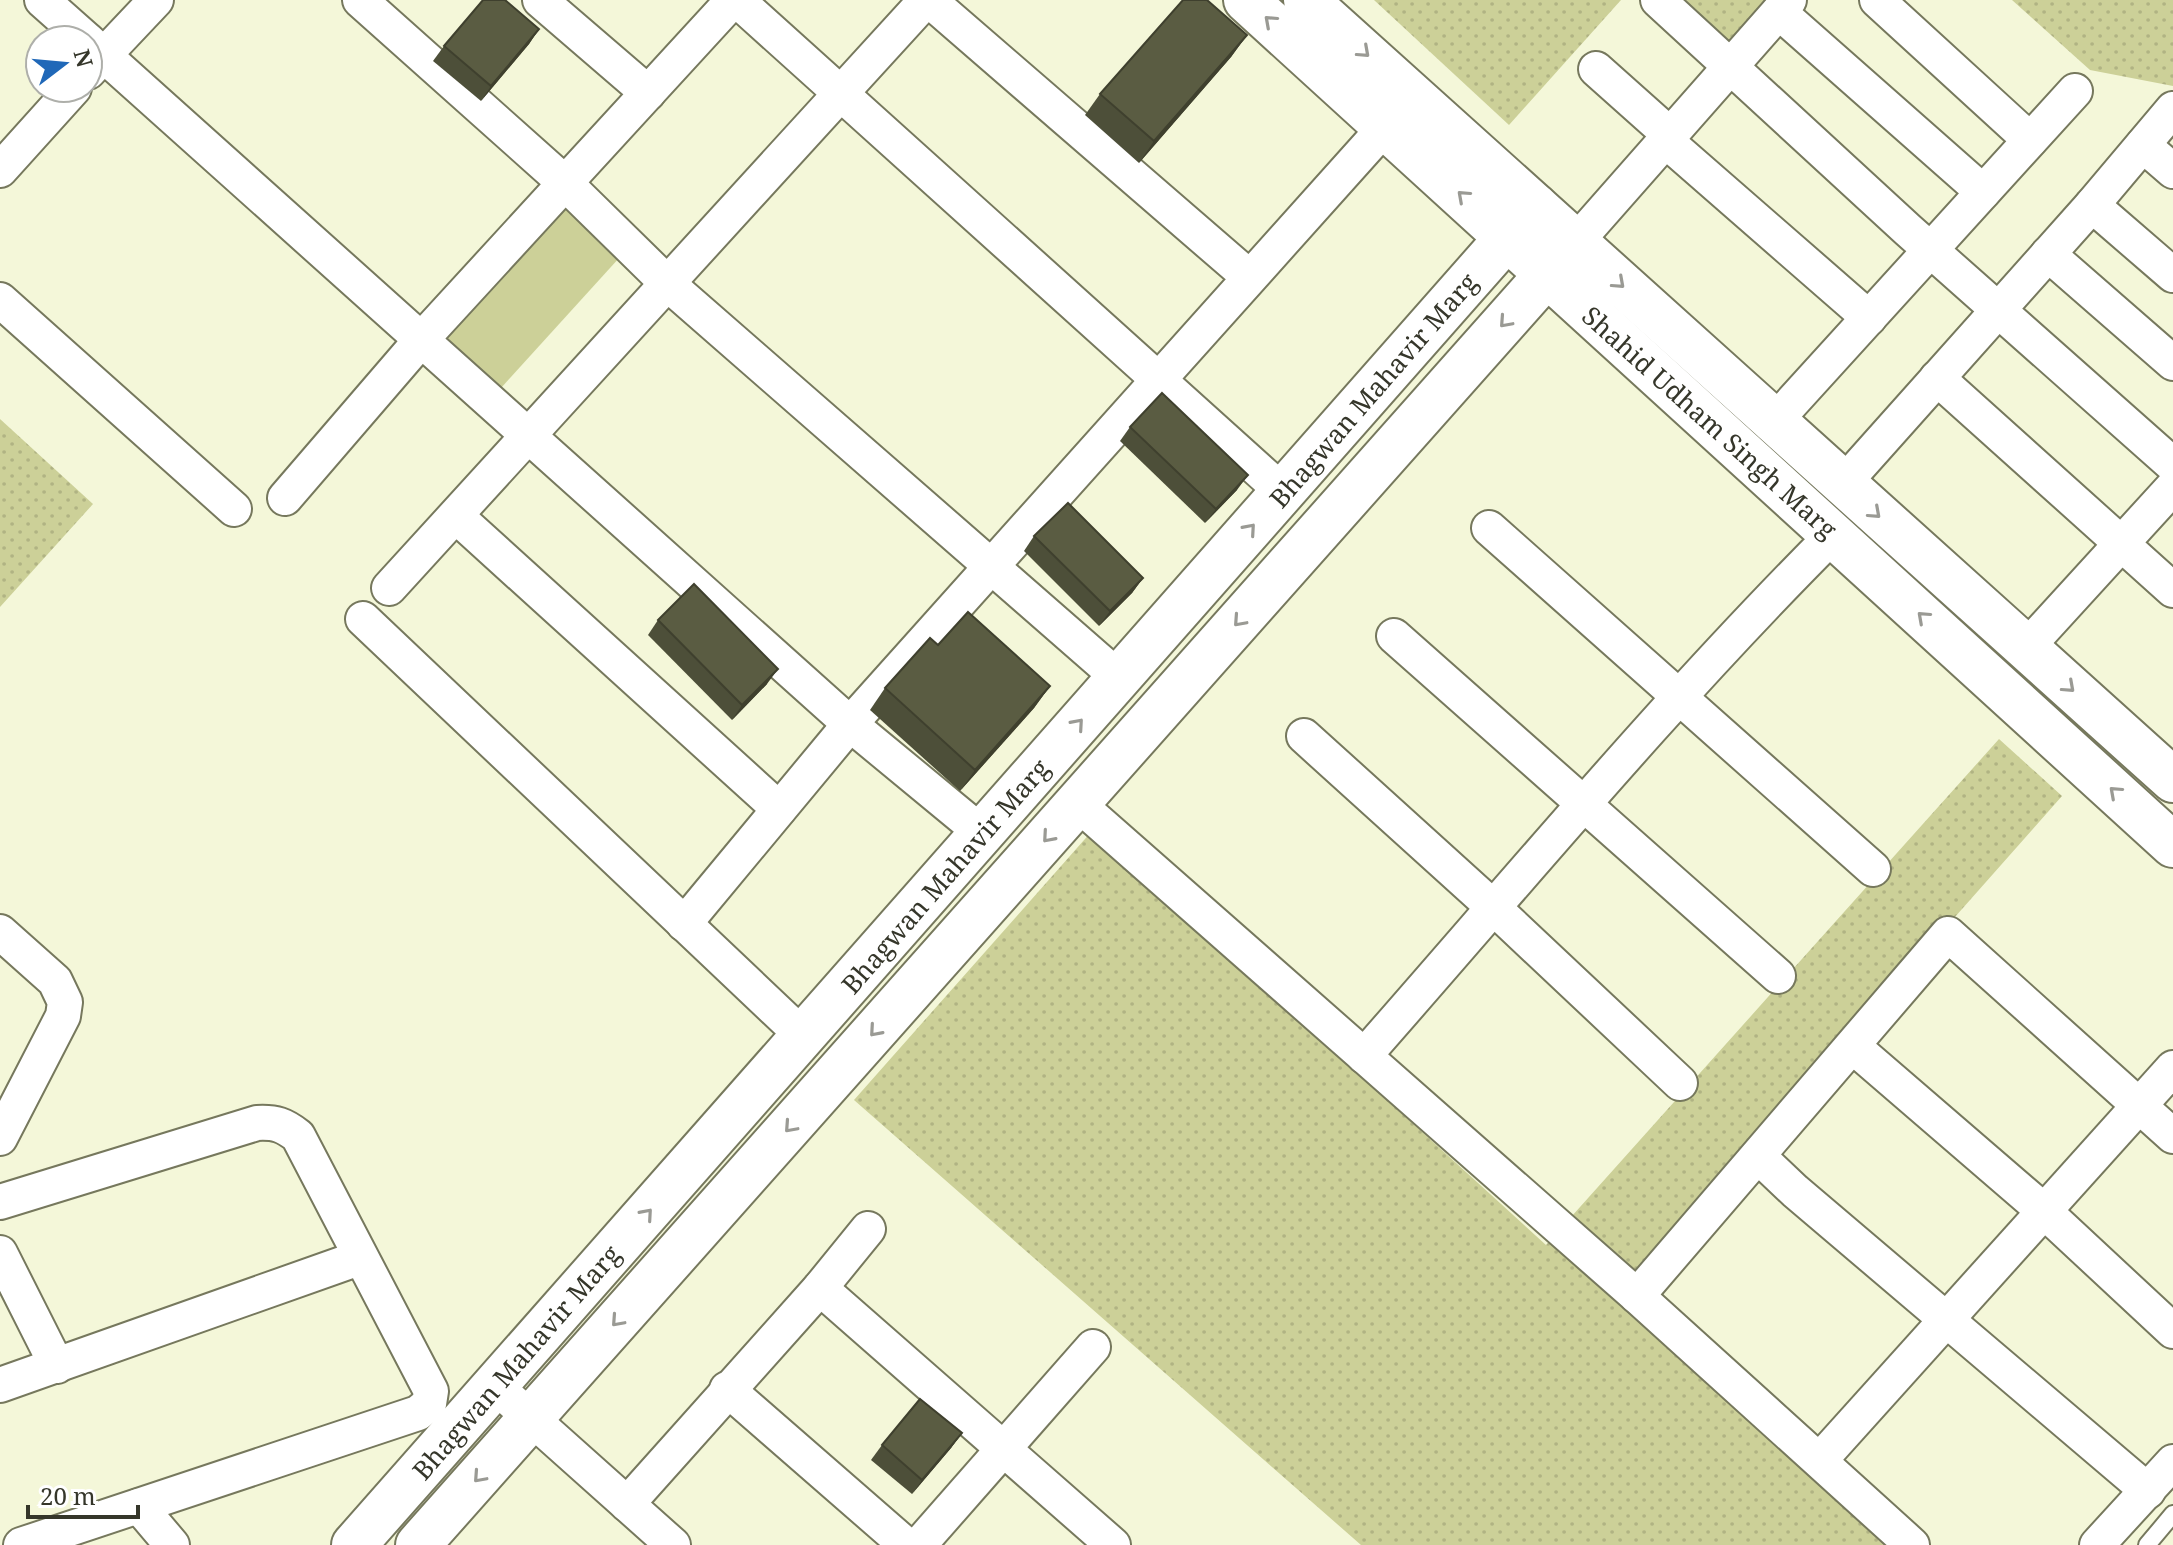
<svg xmlns="http://www.w3.org/2000/svg" width="2173" height="1545" viewBox="0 0 2173 1545" font-family="'Noto Serif',serif">
	<defs>
		<pattern id="park-dots" width="8" height="8" patternUnits="userSpaceOnUse" patternTransform="scale(2)"><rect width="8" height="8" fill="#ccd098"/><path d="M2 2h.1M6 6h.1" fill="none" stroke="#b0b383" stroke-width="1.8" stroke-linecap="round"/></pattern>
	</defs>
	<rect width="100%" height="100%" fill="#f4f7d9"/>
	<!-- green -->
	<path fill="#ccd098" d="M 564,206 L 620,257 L 501,388 L 446,337 Z"/>
	<!-- park -->
	<g fill="url(#park-dots)">
		<path d="M 1374,0 L 1621,0 L 1509,125 Z"/>
		<path d="M 1675,0 L 1767,0 L 1725,46 Z"/>
		<path d="M 2012,0 L 2173,0 L 2173,86 L 2090,70 Z"/>
		<path d="M 0,419 L 93,504 L 0,607 Z"/>
		<path d="M 1999,739 L 2062,796 L 1615,1301 L 1889,1545 L 1361,1545 L 854,1100 L 1092,831 L 1546,1245 Z"/>
	</g>
	<g fill="none" stroke-linecap="round" stroke-linejoin="round">
		<defs>
			<path id="lane" d="M 2147,1545 L 2173,1514"/>
			<g id="street">
				<path d="M 42,0 L 87,40"/>
				<path d="M 360,0 L 565,183 L 668,284 L 1119,678"/>
				<path d="M 540,0 L 648,93"/>
				<path d="M 737,0 L 1283,492"/>
				<path d="M 929,0 L 1249,277"/>
				<path d="M 1658,0 L 1908,230 L 2173,465"/>
				<path d="M 1877,0 L 2030,140"/>
				<path d="M 1779,12 L 1983,192"/>
				<path d="M 88,41 L 850,724 L 982,833"/>
				<path d="M 1596,69 L 1670,135"/>
				<path d="M 88,72 L 156,0"/>
				<path d="M 1665,140 L 1869,318"/>
				<path d="M 2143,145 L 2173,171"/>
				<path d="M 0,170 L 74,88"/>
				<path d="M 2092,205 L 2173,275"/>
				<path d="M 1575,243 L 1789,0"/>
				<path d="M 2048,254 L 2173,363"/>
				<path d="M 0,300 L 234,509"/>
				<path d="M 1937,378 L 2173,590"/>
				<path d="M 1774,422 L 2075,91"/>
				<path d="M 1843,484 L 2092,205 L 2173,109"/>
				<path d="M 285,498 L 421,340 L 733,0"/>
				<path d="M 456,516 L 779,809"/>
				<path d="M 1489,528 L 1873,869"/>
				<path d="M 389,588 L 926,0"/>
				<path d="M 363,619 L 803,1036"/>
				<path d="M 1394,636 L 1778,976"/>
				<path d="M 2026,648 L 2173,487"/>
				<path d="M 1304,736 L 1494,908 L 1680,1083"/>
				<path d="M 1077,803 L 1637,1296 L 1912,1545"/>
				<path d="M 684,924 L 850,724 L 1386,126"/>
				<path d="M 0,932 L 55,981 L 65,1002 L 63,1016 L 0,1138"/>
				<path d="M 1863,1055 L 2044,1211 L 2173,1331"/>
				<path d="M 1364,1056 C 1518,881 1668,700 1833,535"/>
				<path d="M 1758,1156 L 1795,1191 L 2148,1491"/>
				<path d="M 0,1202 L 257,1123 C 276,1122 284,1125 298,1136 L 431,1391 L 429,1404 L 418,1413 L 21,1545"/>
				<path d="M 0,1253 L 57,1366"/>
				<path d="M 820,1288 L 1113,1545"/>
				<path d="M 1637,1296 L 1948,934 L 2173,1136"/>
				<path d="M 0,1385 L 359,1258"/>
				<path d="M 495,1386 L 673,1545"/>
				<path d="M 727,1389 L 906,1545"/>
				<path d="M 1820,1460 L 2173,1068"/>
				<path d="M 627,1504 L 820,1288 L 868,1229"/>
				<path d="M 139,1506 L 172,1545"/>
				<path d="M 919,1545 L 1093,1347"/>
				<path d="M 2097,1545 L 2173,1462"/>
			</g>
			<g id="secondary">
				<path d="M 1246,0 L 2173,845"/>
				<path d="M 1306,0 L 2173,780"/>
				<path d="M 354,1545 L 1535,206"/>
				<path d="M 418,1545 L 1575,243"/>
			</g>
		</defs>
		<!-- lane casing -->
		<use href="#lane" stroke="#76785d" stroke-width="20"/>
		<!-- street casing -->
		<use href="#street" stroke="#76785d" stroke-width="38"/>
		<!-- secondary casing -->
		<use href="#secondary" stroke="#76785d" stroke-width="48"/>
		<!-- lane -->
		<use href="#lane" stroke="#fff" stroke-width="16"/>
		<!-- street -->
		<use href="#street" stroke="#fff" stroke-width="34"/>
		<!-- secondary -->
		<use href="#secondary" stroke="#fff" stroke-width="44"/>
	</g>
	<!-- wall -->
	<g fill="#4d4f39">
		<path d="M 539,29 L 529,44 L 481,101 L 433,61 L 444,46 Z"/>
		<path d="M 1247,35 L 1231,57 L 1139,163 L 1085,115 L 1100,94 Z"/>
		<path d="M 1130,427 L 1237,490 L 1205,523 L 1120,441 Z"/>
		<path d="M 1034,536 L 1143,578 L 1132,593 L 1099,626 L 1024,551 Z"/>
		<path d="M 658,620 L 767,684 L 732,720 L 648,635 Z"/>
		<path d="M 938,645 L 1050,686 L 1034,708 L 960,791 L 870,710 L 885,688 Z"/>
		<path d="M 962,1433 L 951,1448 L 912,1494 L 871,1460 L 882,1445 Z"/>
	</g>
	<!-- shaded-wall -->
	<g fill="#3f402e">
		<path d="M 539,29 L 529,44 L 481,101 L 491,86 Z"/>
		<path d="M 1247,35 L 1231,57 L 1139,163 L 1154,141 Z"/>
		<path d="M 1248,475 L 1237,490 L 1205,523 L 1216,509 Z"/>
		<path d="M 1143,578 L 1132,593 L 1099,626 L 1110,611 Z"/>
		<path d="M 778,669 L 767,684 L 732,720 L 742,705 Z"/>
		<path d="M 1050,686 L 1034,708 L 960,791 L 975,770 Z"/>
		<path d="M 962,1433 L 951,1448 L 912,1494 L 922,1480 Z"/>
	</g>
	<!-- building -->
	<g fill="#5a5c42" stroke="#3f402e" stroke-width="2">
		<path d="M 483,0 L 505,0 L 539,29 L 491,86 L 444,46 Z"/>
		<path d="M 1183,0 L 1207,0 L 1247,35 L 1154,141 L 1100,94 Z"/>
		<path d="M 1162,393 L 1248,475 L 1216,509 L 1130,427 Z"/>
		<path d="M 1068,503 L 1143,578 L 1110,611 L 1034,536 Z"/>
		<path d="M 694,584 L 778,669 L 742,705 L 658,620 Z"/>
		<path d="M 968,612 L 1050,686 L 975,770 L 885,688 L 930,638 L 938,645 Z"/>
		<path d="M 920,1399 L 962,1433 L 922,1480 L 882,1445 Z"/>
	</g>
	<!-- one-way arrows -->
	<defs><path id="oneway-chevron" d="M-2-3.5L2.5 0L-2 3.5" fill="none" stroke-width="1.6" stroke-linecap="round" stroke-linejoin="round" transform="scale(2)"/></defs>
	<g stroke="#9a9a94">
		<use href="#oneway-chevron" transform="translate(1270 21) rotate(-138)"/>
		<use href="#oneway-chevron" transform="translate(1364 52) rotate(42)"/>
		<use href="#oneway-chevron" transform="translate(1463 196) rotate(-138)"/>
		<use href="#oneway-chevron" transform="translate(1619 283) rotate(42)"/>
		<use href="#oneway-chevron" transform="translate(1505 322) rotate(132)"/>
		<use href="#oneway-chevron" transform="translate(1875 513) rotate(42)"/>
		<use href="#oneway-chevron" transform="translate(1250 529) rotate(-49)"/>
		<use href="#oneway-chevron" transform="translate(1923 617) rotate(-138)"/>
		<use href="#oneway-chevron" transform="translate(1239 621) rotate(132)"/>
		<use href="#oneway-chevron" transform="translate(2069 687) rotate(42)"/>
		<use href="#oneway-chevron" transform="translate(1078 724) rotate(-49)"/>
		<use href="#oneway-chevron" transform="translate(2115 792) rotate(-138)"/>
		<use href="#oneway-chevron" transform="translate(1048 837) rotate(131)"/>
		<use href="#oneway-chevron" transform="translate(875 1031) rotate(131)"/>
		<use href="#oneway-chevron" transform="translate(790 1127) rotate(132)"/>
		<use href="#oneway-chevron" transform="translate(647 1214) rotate(-49)"/>
		<use href="#oneway-chevron" transform="translate(617 1321) rotate(132)"/>
		<use href="#oneway-chevron" transform="translate(479 1477) rotate(132)"/>
	</g>
	<g text-anchor="middle" dominant-baseline="central" stroke-width="8" stroke-linejoin="round" paint-order="stroke">
		<!-- street labels -->
		<g font-size="26" fill="#35362a" stroke="#fff">
			<text transform="translate(1373 390) rotate(-49)">Bhagwan Mahavir Marg</text>
			<text transform="translate(1710 422) rotate(42)">Shahid Udham Singh Marg</text>
			<text transform="translate(945 876) rotate(-49)">Bhagwan Mahavir Marg</text>
			<text transform="translate(516 1362) rotate(-49)">Bhagwan Mahavir Marg</text>
		</g>
	</g>
	<!-- north arrow -->
	<g transform="translate(64 64) rotate(74)"><circle r="38" fill="#ffffff" stroke="#aeafaa" stroke-width="2"/>
	<path d="M0-6L14 30L0 20L-14 30Z" fill="#2068b8"/>
	<text y="-12" font-size="22" font-weight="bold" text-anchor="middle" fill="#35362a">N</text>
	</g>
	<!-- scale -->
	<path d="M28 1505v12h110v-12" fill="none" stroke="#35362a" stroke-width="4"/>
	<text x="40" y="1505" font-size="24" fill="#35362a" stroke="#ffffff" stroke-width="6" paint-order="stroke">20 m</text>
</svg>
